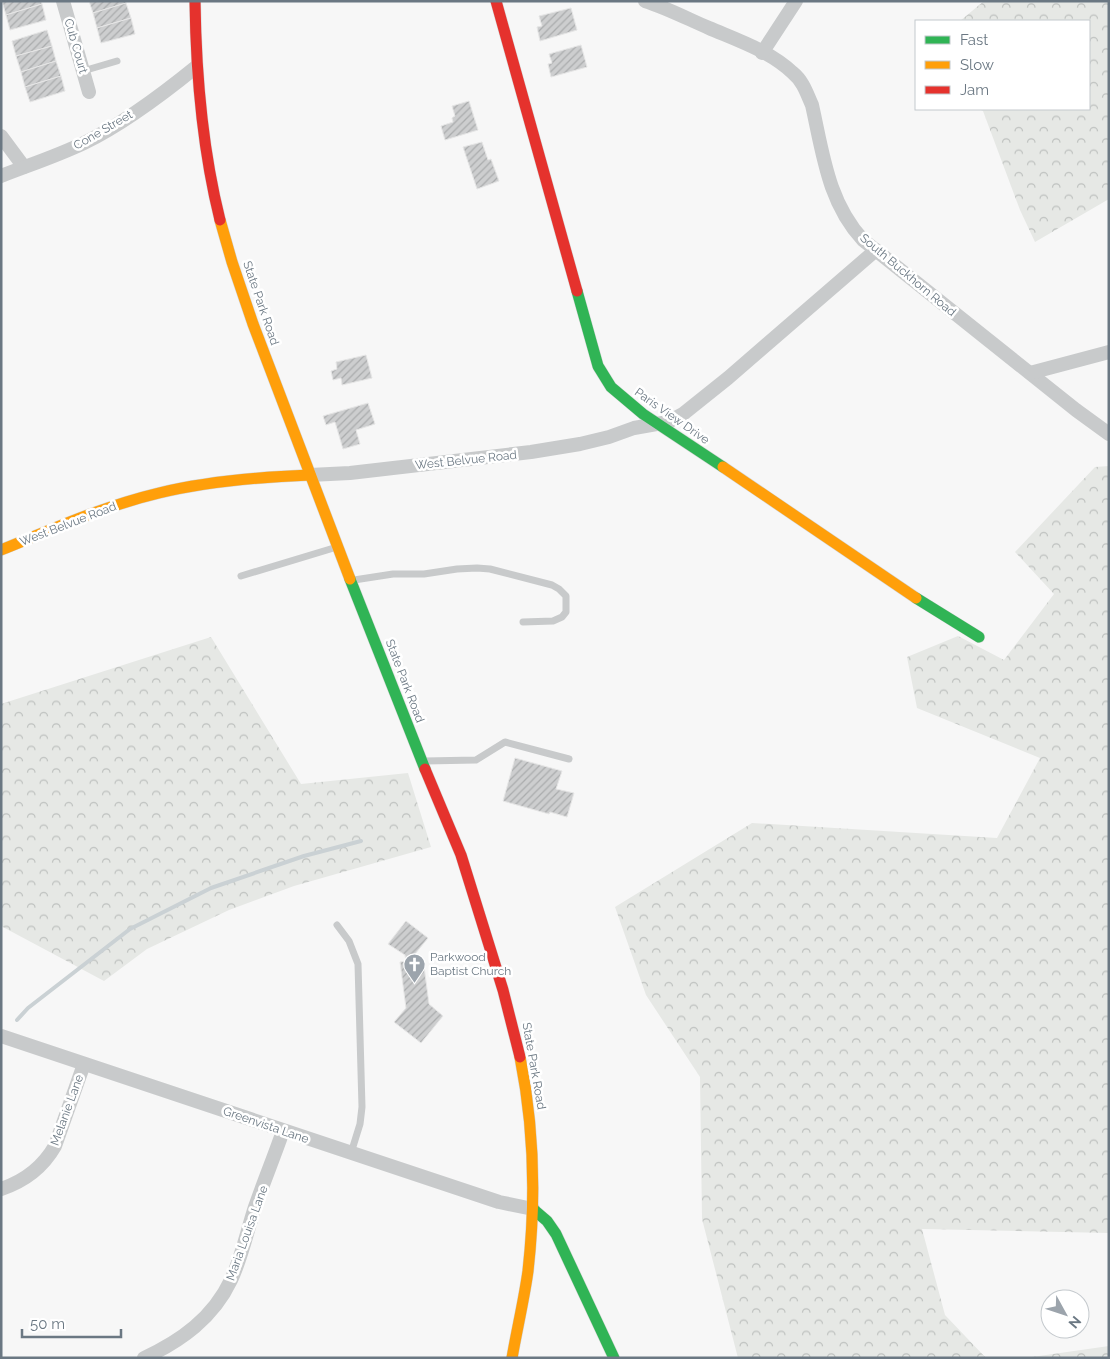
<svg xmlns="http://www.w3.org/2000/svg" width="1110" height="1359" viewBox="0 0 1110 1359" font-family="Raleway,sans-serif">
	<defs>
		<pattern id="forest-crowns" width="20" height="18" patternUnits="userSpaceOnUse" patternTransform="scale(1.25)"><rect width="20" height="18" fill="#e6e8e5"/><path d="M2 6a3 3 0 1 1 6 0M12 15a3 3 0 1 1 6 0" fill="none" stroke="#bec1bf"/></pattern>
		<pattern id="building-hatch" width="6" height="6" patternUnits="userSpaceOnUse" patternTransform="scale(1.25)"><rect width="6" height="6" fill="#cdcecf"/><path d="M-1 1l2-2M0 6l6-6M5 7l2-2" fill="none" stroke="#aaacad"/></pattern>
	</defs>
	<rect width="100%" height="100%" fill="#f7f7f7"/>
	<!-- forest -->
	<g fill="url(#forest-crowns)">
		<path d="M 984,1 L 1109,1 L 1109,199 L 1035,242 L 1020,210 L 983,111 L 979,109 L 1089,109 L 1089,21 L 960,21 Z"/>
		<path d="M 1109,466 L 1109,1233 L 922,1229 L 945,1315 L 986,1358 L 738,1358 L 702,1219 L 700,1077 L 646,995 L 615,907 L 752,823 L 997,838 L 1040,758 L 917,708 L 907,657 L 958,636 L 1004,660 L 1054,594 L 1015,552 L 1095,467 Z"/>
		<path d="M 211,637 L 301,784 L 408,773 L 431,847 L 294,886 L 229,910 L 147,949 L 104,981 L 1,926 L 1,704 Z"/>
		<path d="M 1109,1346 L 1109,1358 L 1025,1358 Z"/>
	</g>
	<g fill="none" stroke-linecap="round" stroke-linejoin="round">
		<!-- stream -->
		<path stroke="#cad1d4" stroke-width="4" d="M 17,1020 L 28,1008 L 130,929 L 211,888 L 304,856 L 361,841"/>
	</g>
	<!-- building -->
	<g fill="url(#building-hatch)" stroke="#e6e6e6">
		<path d="M 2,1 L 41,1 L 42,4 L 6,15 Z"/>
		<path d="M 89,1 L 126,1 L 126,3 L 93,13 Z"/>
		<path d="M 126,3 L 131,18 L 97,28 L 93,13 Z"/>
		<path d="M 42,4 L 46,20 L 10,30 L 6,15 Z"/>
		<path d="M 571,8 L 577,30 L 540,41 L 537,27 L 542,26 L 539,16 Z"/>
		<path d="M 131,18 L 135,34 L 101,43 L 97,28 Z"/>
		<path d="M 47,30 L 52,46 L 16,56 L 12,41 Z"/>
		<path d="M 581,45 L 587,67 L 551,77 L 548,64 L 552,63 L 549,54 Z"/>
		<path d="M 52,46 L 56,61 L 21,72 L 16,56 Z"/>
		<path d="M 56,61 L 61,76 L 25,87 L 21,72 Z"/>
		<path d="M 61,76 L 65,91 L 30,102 L 25,87 Z"/>
		<path d="M 469,101 L 478,130 L 445,140 L 441,126 L 453,122 L 452,118 L 455,116 L 452,106 Z"/>
		<path d="M 482,142 L 488,160 L 491,159 L 499,181 L 477,189 L 463,147 Z"/>
		<path d="M 366,355 L 372,378 L 342,385 L 341,378 L 333,380 L 331,371 L 337,369 L 336,362 Z"/>
		<path d="M 368,403 L 375,424 L 356,430 L 360,444 L 343,449 L 335,422 L 326,425 L 323,416 Z"/>
		<path d="M 515,758 L 562,771 L 556,789 L 574,793 L 567,817 L 550,812 L 549,814 L 503,801 Z"/>
		<path d="M 406,921 L 428,938 L 415,954 L 416,960 L 423,959 L 429,1004 L 443,1016 L 421,1043 L 394,1022 L 406,1008 L 400,962 L 406,961 L 405,955 L 388,944 Z"/>
	</g>
	<g fill="none" stroke-linecap="round" stroke-linejoin="round">
		<defs>
			<g id="fast">
				<path d="M 577,291 L 598,366 L 611,387 L 643,414 L 723,467"/>
				<path d="M 350,579 L 425,769"/>
				<path d="M 916,598 L 979,637"/>
				<path d="M 533,1209 L 547,1221 L 556,1234 L 614,1358"/>
			</g>
			<g id="slow">
				<path d="M 220,220 L 232,262 L 253,324 L 350,579"/>
				<path d="M 723,467 L 916,598"/>
				<path d="M 1,550 C 53,529 104,506 159,493 C 208,481 259,477 310,475"/>
				<path d="M 512,1358 C 517,1329 524,1300 528,1271 C 536,1200 534,1127 520,1057"/>
			</g>
			<g id="jam">
				<path d="M 195,1 C 196,76 202,148 220,220"/>
				<path d="M 496,1 L 577,291"/>
				<path d="M 425,769 L 461,855 L 503,990 L 520,1057"/>
			</g>
		</defs>
		<!-- fast casing -->
		<use href="#fast" stroke="#d3d4d4" stroke-width="12"/>
		<!-- slow casing -->
		<use href="#slow" stroke="#d3d4d4" stroke-width="12"/>
		<!-- jam casing -->
		<use href="#jam" stroke="#d3d4d4" stroke-width="12"/>
		<!-- lane -->
		<g stroke="#c8cacb" stroke-width="7">
			<path d="M 83,71 L 117,61"/>
			<path d="M 241,576 L 337,547"/>
			<path d="M 354,580 L 393,574 L 424,574 L 457,569 L 477,568 L 490,569 L 552,585 L 559,589 L 566,596 L 566,612 L 562,617 L 553,621 L 523,622"/>
			<path d="M 425,761 L 476,760 L 505,742 L 569,759"/>
			<path d="M 337,925 L 349,941 L 358,964 L 362,1107 L 360,1124 L 351,1153"/>
		</g>
		<!-- street -->
		<g stroke="#c8cacb" stroke-width="14">
			<path d="M 63,1 L 89,92"/>
			<path d="M 645,1 C 667,8 688,19 709,28 C 737,40 770,51 793,73 C 803,81 807,94 812,105 C 823,154 828,202 863,240 L 1076,410 L 1109,434"/>
			<path d="M 762,53 L 796,1"/>
			<path d="M 1,136 L 24,167"/>
			<path d="M 1,176 C 29,165 57,156 84,143 C 121,125 164,93 196,67"/>
			<path d="M 1030,373 L 1109,352"/>
			<path d="M 310,475 L 350,473 L 531,452 L 580,444 L 609,437 L 634,428 L 668,422 L 683,414 L 728,378 L 876,250"/>
			<path d="M 1,1036 L 499,1202 L 533,1209"/>
			<path d="M 1,1189 C 25,1181 43,1167 55,1146 L 84,1064"/>
			<path d="M 144,1358 C 181,1341 213,1318 231,1280 C 242,1257 247,1231 255,1207 C 264,1181 274,1157 283,1131"/>
		</g>
		<!-- fast -->
		<use href="#fast" stroke="#30b455" stroke-width="11"/>
		<!-- slow -->
		<use href="#slow" stroke="#ff9f0a" stroke-width="11"/>
		<!-- jam -->
		<use href="#jam" stroke="#e5322d" stroke-width="11"/>
	</g>
	<!-- icons -->
	<defs>
		<symbol id="church-pin" viewBox="-11 -11 22 30"><path d="M0 17L-7.5 6A9.5 9.5 0 1 1 7.5 6Z" fill="#9ca4ac" stroke="#fff"/><path d="M-1.2-6h2.4v3.5h3.3v2.4h-3.3V6h-2.4V-.1h-3.3v-2.4h3.3Z" fill="#fff"/></symbol>
	</defs>
	<g fill-rule="evenodd">
		<use href="#church-pin" x="402" y="952" width="25" height="34"/>
	</g>
	<g text-anchor="middle" dominant-baseline="central" stroke-width="5" stroke-linejoin="round" paint-order="stroke">
		<!-- street labels -->
		<g font-size="12" fill="#6b7883" stroke="#fff">
			<text transform="translate(76 46) rotate(74)">Cub Court</text>
			<text transform="translate(103 130) rotate(-30)">Cone Street</text>
			<text transform="translate(908 275) rotate(40)">South Buckhorn Road</text>
			<text transform="translate(261 303) rotate(71)">State Park Road</text>
			<text transform="translate(672 416) rotate(35)">Paris View Drive</text>
			<text transform="translate(466 460) rotate(-6)">West Belvue Road</text>
			<text transform="translate(68 524) rotate(-21)">West Belvue Road</text>
			<text transform="translate(405 681) rotate(69)">State Park Road</text>
			<text transform="translate(534 1066) rotate(80)">State Park Road</text>
			<text transform="translate(67 1110) rotate(-70)">Melanie Lane</text>
			<text transform="translate(266 1125) rotate(19)">Greenvista Lane</text>
			<text transform="translate(247 1233) rotate(-70)">Maria Louisa Lane</text>
		</g>
		<!-- poi labels -->
		<g font-size="12" fill="#6b7883" stroke="#fff" text-anchor="start">
			<text x="430" y="957">Parkwood<tspan x="430" dy="14">Baptist Church</tspan></text>
		</g>
	</g>
	<!-- border -->
	<rect width="1110" height="1359" fill="none" stroke="#6b7883" stroke-width="5"/>
	<!-- legend -->
	<rect x="915" y="20" width="175" height="90" fill="#ffffff" stroke="#c4c9cd"/>
	<rect x="925" y="36" width="25" height="8" fill="#30b455" stroke="#c4c9cd"/>
	<text x="960" y="45" font-size="15" fill="#6b7883">Fast</text>
	<rect x="925" y="61" width="25" height="8" fill="#ff9f0a" stroke="#c4c9cd"/>
	<text x="960" y="70" font-size="15" fill="#6b7883">Slow</text>
	<rect x="925" y="86" width="25" height="8" fill="#e5322d" stroke="#c4c9cd"/>
	<text x="960" y="95" font-size="15" fill="#6b7883">Jam</text>
	<!-- north arrow -->
	<g transform="translate(1065 1314) rotate(130)"><circle r="24" fill="#ffffff" stroke="#c4c9cd"/>
	<path d="M0-4L9 19L0 12L-9 19Z" fill="#9ca4ac"/>
	<text y="-8" font-size="14" font-weight="bold" text-anchor="middle" fill="#6b7883">N</text>
	</g>
	<!-- scale -->
	<path d="M22 1329v8h99v-8" fill="none" stroke="#6b7883" stroke-width="2.5"/>
	<text x="30" y="1329" font-size="15" fill="#6b7883" stroke="#ffffff" stroke-width="4" paint-order="stroke">50 m</text>
</svg>
